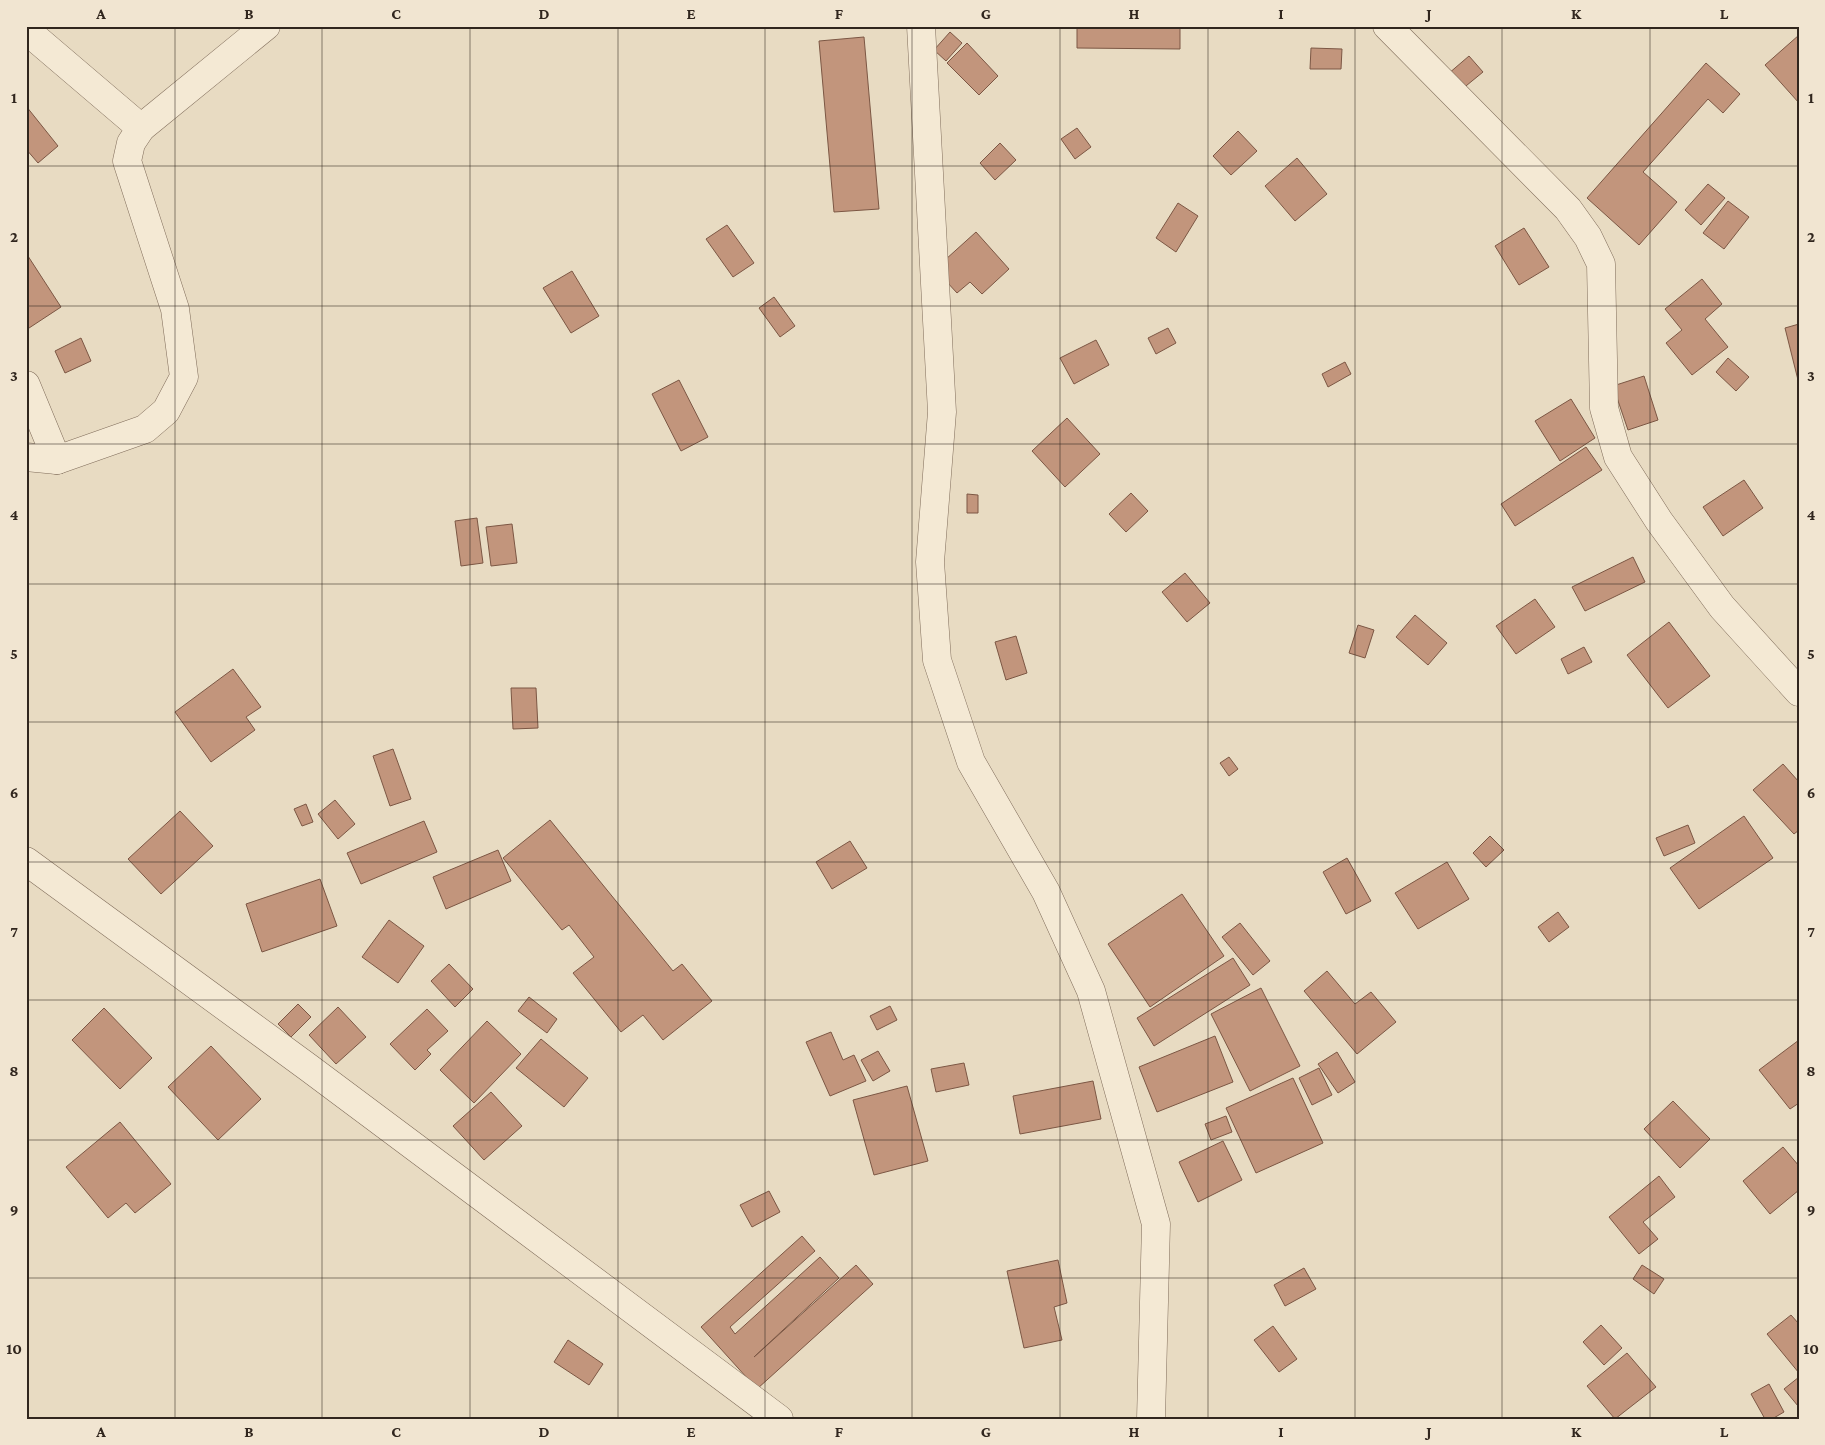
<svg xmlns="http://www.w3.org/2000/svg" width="1825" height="1445" viewBox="0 0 1825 1445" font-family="'Crimson Pro',serif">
	<rect width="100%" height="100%" fill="#e8dbc2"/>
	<!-- building -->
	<g fill="#c2957c" stroke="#7c5744">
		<path d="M 1077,26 L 1180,26 L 1180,49 L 1077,48 Z"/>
		<path d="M 950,32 L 962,43 L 946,61 L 934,50 Z"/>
		<path d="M 1799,35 L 1799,103 L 1765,65 Z"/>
		<path d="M 864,37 L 879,209 L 834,212 L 819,41 Z"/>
		<path d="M 967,43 L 998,76 L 979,95 L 947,63 Z"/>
		<path d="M 1311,48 L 1342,49 L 1341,69 L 1310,69 Z"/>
		<path d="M 1469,56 L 1483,72 L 1461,90 L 1448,74 Z"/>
		<path d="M 1706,63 L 1740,94 L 1723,113 L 1708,99 L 1643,172 L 1677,202 L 1639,245 L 1587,198 Z"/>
		<path d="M 26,106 L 58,146 L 38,163 L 26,149 Z"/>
		<path d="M 1077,128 L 1091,147 L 1075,159 L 1061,139 Z"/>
		<path d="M 1238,131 L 1257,151 L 1231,175 L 1213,156 Z"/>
		<path d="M 1000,143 L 1016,160 L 995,180 L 980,163 Z"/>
		<path d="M 1297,158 L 1327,194 L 1295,221 L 1265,186 Z"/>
		<path d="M 1708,184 L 1725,198 L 1701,225 L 1685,210 Z"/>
		<path d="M 1728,201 L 1749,217 L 1724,249 L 1703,233 Z"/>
		<path d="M 1178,203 L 1198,216 L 1176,252 L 1156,238 Z"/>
		<path d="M 727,225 L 754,263 L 733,277 L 706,239 Z"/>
		<path d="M 1524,228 L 1549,267 L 1519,285 L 1495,246 Z"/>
		<path d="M 976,232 L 1009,269 L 982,294 L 970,282 L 957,293 L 935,269 Z"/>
		<path d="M 26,253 L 61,307 L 26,330 Z"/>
		<path d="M 572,271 L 599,316 L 571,333 L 543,288 Z"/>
		<path d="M 1702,279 L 1722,304 L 1705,319 L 1728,347 L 1692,375 L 1666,343 L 1682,330 L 1665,309 Z"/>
		<path d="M 774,297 L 795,326 L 780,337 L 759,308 Z"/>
		<path d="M 1799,324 L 1799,384 L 1785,328 Z"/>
		<path d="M 1168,328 L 1176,343 L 1156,354 L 1148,338 Z"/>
		<path d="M 81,338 L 91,361 L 65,373 L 55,351 Z"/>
		<path d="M 1096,340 L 1109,365 L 1074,384 L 1060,358 Z"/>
		<path d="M 1728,358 L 1749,377 L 1736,391 L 1716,372 Z"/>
		<path d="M 1345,362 L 1351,374 L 1328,387 L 1322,374 Z"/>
		<path d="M 1644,376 L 1658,420 L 1628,430 L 1613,386 Z"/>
		<path d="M 679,380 L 708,437 L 681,451 L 652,394 Z"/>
		<path d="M 1571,399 L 1595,438 L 1560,461 L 1535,421 Z"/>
		<path d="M 1067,418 L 1100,454 L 1065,487 L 1032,451 Z"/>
		<path d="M 1586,447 L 1602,470 L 1515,526 L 1501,504 Z"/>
		<path d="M 1744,480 L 1763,508 L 1723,536 L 1703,507 Z"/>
		<path d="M 1131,493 L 1148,511 L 1126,532 L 1109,514 Z"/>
		<path d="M 967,494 L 978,495 L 978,513 L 967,513 Z"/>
		<path d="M 477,518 L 483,563 L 461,566 L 455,521 Z"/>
		<path d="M 512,524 L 517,563 L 491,566 L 486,527 Z"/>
		<path d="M 1633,557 L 1645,582 L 1585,611 L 1572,587 Z"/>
		<path d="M 1185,573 L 1210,603 L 1187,622 L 1162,592 Z"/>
		<path d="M 1535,599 L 1555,627 L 1516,654 L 1496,626 Z"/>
		<path d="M 1415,615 L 1447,643 L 1428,665 L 1396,637 Z"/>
		<path d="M 1669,622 L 1710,676 L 1668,708 L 1627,655 Z"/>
		<path d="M 1358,625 L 1374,630 L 1365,658 L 1349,653 Z"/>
		<path d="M 1016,636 L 1027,673 L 1006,680 L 995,642 Z"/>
		<path d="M 1584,647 L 1592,662 L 1568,674 L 1561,659 Z"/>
		<path d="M 233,669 L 261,707 L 246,717 L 255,730 L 211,762 L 175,712 Z"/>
		<path d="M 511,688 L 536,688 L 538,728 L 513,729 Z"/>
		<path d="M 393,749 L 411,799 L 390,806 L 373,756 Z"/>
		<path d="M 1229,757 L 1238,769 L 1229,776 L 1220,763 Z"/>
		<path d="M 1783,764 L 1799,782 L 1799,830 L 1794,834 L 1753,790 Z"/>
		<path d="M 335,800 L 355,824 L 338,839 L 318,814 Z"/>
		<path d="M 306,804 L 313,822 L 302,826 L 294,809 Z"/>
		<path d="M 180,811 L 213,846 L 161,894 L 128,859 Z"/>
		<path d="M 1744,816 L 1773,858 L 1699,909 L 1670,868 Z"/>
		<path d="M 550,820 L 673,971 L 682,964 L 712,1001 L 663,1040 L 643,1015 L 621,1032 L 573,973 L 594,957 L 569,925 L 562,930 L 503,858 Z"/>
		<path d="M 424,821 L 437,852 L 361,884 L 347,853 Z"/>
		<path d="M 1688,825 L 1695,843 L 1664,856 L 1656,838 Z"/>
		<path d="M 1490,836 L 1504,850 L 1486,867 L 1473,853 Z"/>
		<path d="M 850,841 L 867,868 L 832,889 L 816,862 Z"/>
		<path d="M 498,850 L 511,881 L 446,909 L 433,877 Z"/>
		<path d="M 1347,858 L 1371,901 L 1346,914 L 1323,872 Z"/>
		<path d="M 1447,862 L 1469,899 L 1418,929 L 1395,893 Z"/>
		<path d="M 320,879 L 337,926 L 262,952 L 246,904 Z"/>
		<path d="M 1182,894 L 1224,956 L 1150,1007 L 1108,944 Z"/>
		<path d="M 1558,912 L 1569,927 L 1549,942 L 1538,927 Z"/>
		<path d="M 389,920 L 424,946 L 398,983 L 362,957 Z"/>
		<path d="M 1240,923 L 1270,961 L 1253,975 L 1222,937 Z"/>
		<path d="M 1233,958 L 1250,985 L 1154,1046 L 1137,1018 Z"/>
		<path d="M 449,964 L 473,989 L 455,1007 L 431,981 Z"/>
		<path d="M 1327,971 L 1355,1004 L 1371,992 L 1396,1022 L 1357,1054 L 1304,991 Z"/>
		<path d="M 1261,988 L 1300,1066 L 1250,1091 L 1211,1014 Z"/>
		<path d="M 529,997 L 557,1019 L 547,1033 L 518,1011 Z"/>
		<path d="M 298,1004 L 311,1017 L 291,1037 L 278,1024 Z"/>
		<path d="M 890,1006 L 897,1020 L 877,1030 L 870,1016 Z"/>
		<path d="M 338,1007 L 366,1037 L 336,1064 L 309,1035 Z"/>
		<path d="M 104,1008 L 152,1058 L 120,1089 L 72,1040 Z"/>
		<path d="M 427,1009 L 448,1031 L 427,1050 L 431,1054 L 415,1070 L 390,1044 Z"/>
		<path d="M 487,1021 L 521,1054 L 474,1103 L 440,1070 Z"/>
		<path d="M 831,1032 L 843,1060 L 854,1055 L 866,1081 L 830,1096 L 806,1042 Z"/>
		<path d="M 1215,1036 L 1233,1082 L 1157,1112 L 1139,1067 Z"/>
		<path d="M 541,1039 L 588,1078 L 564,1107 L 516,1068 Z"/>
		<path d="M 1799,1040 L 1799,1103 L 1790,1109 L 1759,1070 Z"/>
		<path d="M 211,1046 L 261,1099 L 218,1140 L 168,1087 Z"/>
		<path d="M 878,1051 L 890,1071 L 873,1081 L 861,1060 Z"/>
		<path d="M 1337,1052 L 1355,1082 L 1338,1093 L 1318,1064 Z"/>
		<path d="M 964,1063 L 969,1085 L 936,1092 L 931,1069 Z"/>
		<path d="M 1319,1068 L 1332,1095 L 1312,1105 L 1299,1078 Z"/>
		<path d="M 1293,1078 L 1323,1143 L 1256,1173 L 1226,1108 Z"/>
		<path d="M 1093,1081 L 1101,1119 L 1020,1134 L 1013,1096 Z"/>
		<path d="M 907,1086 L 928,1161 L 874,1175 L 853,1100 Z"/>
		<path d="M 491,1092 L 522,1126 L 484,1160 L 453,1126 Z"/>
		<path d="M 1673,1101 L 1710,1139 L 1680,1168 L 1644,1129 Z"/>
		<path d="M 1226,1116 L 1232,1132 L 1211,1140 L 1205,1124 Z"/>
		<path d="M 120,1122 L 171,1184 L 135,1213 L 126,1203 L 108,1218 L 66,1167 Z"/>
		<path d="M 1223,1141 L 1242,1180 L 1198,1202 L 1179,1162 Z"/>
		<path d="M 1783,1147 L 1799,1166 L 1799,1190 L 1770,1214 L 1743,1181 Z"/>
		<path d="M 1659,1176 L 1675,1197 L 1643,1222 L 1658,1239 L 1639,1254 L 1609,1217 Z"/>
		<path d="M 769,1191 L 780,1212 L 752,1227 L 740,1205 Z"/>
		<path d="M 802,1236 L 815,1251 L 730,1327 L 735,1334 L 820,1257 L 839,1278 L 754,1357 L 856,1265 L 873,1284 L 757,1389 L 701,1327 Z"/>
		<path d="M 1058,1260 L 1067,1303 L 1054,1307 L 1062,1340 L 1024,1348 L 1007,1271 Z"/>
		<path d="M 1642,1265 L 1664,1279 L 1654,1294 L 1633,1279 Z"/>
		<path d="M 1304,1268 L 1316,1289 L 1285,1306 L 1274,1285 Z"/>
		<path d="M 1791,1315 L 1799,1324 L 1799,1373 L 1767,1334 Z"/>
		<path d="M 1601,1325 L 1622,1348 L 1604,1365 L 1583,1342 Z"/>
		<path d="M 1273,1326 L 1297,1359 L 1279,1372 L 1254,1340 Z"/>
		<path d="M 568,1340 L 603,1364 L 589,1385 L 554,1362 Z"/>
		<path d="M 1627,1353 L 1656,1387 L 1615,1419 L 1587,1386 Z"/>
		<path d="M 1799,1377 L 1799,1406 L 1798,1406 L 1784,1389 Z"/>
		<path d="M 1769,1384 L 1784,1412 L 1772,1419 L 1765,1419 L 1751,1394 Z"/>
	</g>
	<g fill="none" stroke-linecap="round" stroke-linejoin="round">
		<defs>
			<g id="minor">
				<path d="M 921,26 L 942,412 L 930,562 L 937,660 L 971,762 L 1046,892 L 1091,991 L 1156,1224 L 1151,1419"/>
				<path d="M 1387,26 L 1568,209 L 1588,237 L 1601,264 L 1604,408 L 1618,457 L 1659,521 L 1722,607 L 1799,692"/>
				<path d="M 26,30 L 141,128"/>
				<path d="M 26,385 L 57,460"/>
				<path d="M 26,457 L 57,460 L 145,429 L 166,411 L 184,377 L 175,309 L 127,161 L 131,143 L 141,128 L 266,26"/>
				<path d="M 26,861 L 309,1068 L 779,1419"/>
			</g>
		</defs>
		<!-- minor casing -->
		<use href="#minor" stroke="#806d5b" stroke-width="29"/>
		<!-- minor -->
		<use href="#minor" stroke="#f4e9d4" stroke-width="28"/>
	</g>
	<!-- grid -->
	<path fill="none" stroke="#31261e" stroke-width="1" stroke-opacity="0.55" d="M 175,26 L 175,1419M 322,26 L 322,1419M 470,26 L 470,1419M 618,26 L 618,1419M 765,26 L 765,1419M 912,26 L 912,1419M 1060,26 L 1060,1419M 1208,26 L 1208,1419M 1355,26 L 1355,1419M 1502,26 L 1502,1419M 1650,26 L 1650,1419M 26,166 L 1799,166M 26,306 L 1799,306M 26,444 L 1799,444M 26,584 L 1799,584M 26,722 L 1799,722M 26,862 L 1799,862M 26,1000 L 1799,1000M 26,1140 L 1799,1140M 26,1278 L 1799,1278"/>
	<!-- border -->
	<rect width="1825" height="1445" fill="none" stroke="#f1e5d1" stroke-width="55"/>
	<rect x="28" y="28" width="1770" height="1390" fill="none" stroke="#31261e" stroke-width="2"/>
	<g font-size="16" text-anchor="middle" font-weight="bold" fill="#31261e">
		<text x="101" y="19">A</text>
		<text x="249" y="19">B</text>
		<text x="396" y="19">C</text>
		<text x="544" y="19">D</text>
		<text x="691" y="19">E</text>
		<text x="839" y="19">F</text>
		<text x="986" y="19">G</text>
		<text x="1134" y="19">H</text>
		<text x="1281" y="19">I</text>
		<text x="1429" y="19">J</text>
		<text x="1576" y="19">K</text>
		<text x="1724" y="19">L</text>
		<text x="14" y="103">1</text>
		<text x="1811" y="103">1</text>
		<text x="14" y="242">2</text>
		<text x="1811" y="242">2</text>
		<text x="14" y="381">3</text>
		<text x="1811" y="381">3</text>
		<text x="14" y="520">4</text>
		<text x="1811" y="520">4</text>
		<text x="14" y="659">5</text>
		<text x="1811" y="659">5</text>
		<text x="14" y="798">6</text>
		<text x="1811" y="798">6</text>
		<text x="14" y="937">7</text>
		<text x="1811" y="937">7</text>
		<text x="14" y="1076">8</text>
		<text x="1811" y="1076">8</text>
		<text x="14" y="1215">9</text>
		<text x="1811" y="1215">9</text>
		<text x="14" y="1354">10</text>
		<text x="1811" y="1354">10</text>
		<text x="101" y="1437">A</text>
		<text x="249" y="1437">B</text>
		<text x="396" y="1437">C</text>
		<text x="544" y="1437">D</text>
		<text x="691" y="1437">E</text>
		<text x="839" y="1437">F</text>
		<text x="986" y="1437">G</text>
		<text x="1134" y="1437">H</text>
		<text x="1281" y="1437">I</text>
		<text x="1429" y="1437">J</text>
		<text x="1576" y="1437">K</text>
		<text x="1724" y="1437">L</text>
	</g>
</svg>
